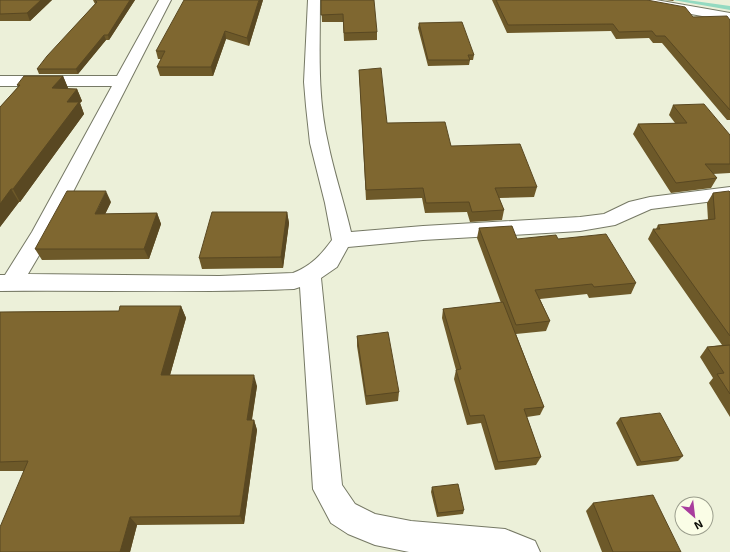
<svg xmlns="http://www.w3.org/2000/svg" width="730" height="552" viewBox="0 0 730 552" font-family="'Exo 2',sans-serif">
	<rect width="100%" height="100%" fill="#ecf0d9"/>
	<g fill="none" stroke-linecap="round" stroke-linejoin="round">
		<!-- stream -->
		<path fill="#94dac1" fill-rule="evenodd" d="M 673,0 L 687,0 L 730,6 L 730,10 Z"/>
		<defs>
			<g id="minor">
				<path d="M 159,0 L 171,0 L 51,235 L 28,274 L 219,276 L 293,273 C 311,266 321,255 332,240 L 325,203 L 310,143 L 306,106 L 304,82 L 308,0 L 320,0 C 320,48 317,96 328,143 C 334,173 344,202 351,232 L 423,226 L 580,217 L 604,214 L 629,202 L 650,197 L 730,187 L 730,199 L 651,209 L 615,225 L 580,231 L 423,240 L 348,247 L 337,267 L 321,278 L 342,485 L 355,504 L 375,514 L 411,521 L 505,529 L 535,541 L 540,552 L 409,552 L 375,545 L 348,534 L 331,523 L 313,489 L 300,287 L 294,289 C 196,293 98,290 0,291 L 0,275 L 5,275 L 32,232 L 112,86 L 0,86 L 0,76 L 117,76 Z"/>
				<path d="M 629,0 L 656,0 L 730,13 L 730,21 L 635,4 Z"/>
			</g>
		</defs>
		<!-- minor casing -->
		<use href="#minor" stroke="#767965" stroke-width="2"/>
		<!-- minor -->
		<use href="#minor" fill="#fff" fill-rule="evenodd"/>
	</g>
	<!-- wall -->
	<g fill="#6d5929">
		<path d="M 0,0 L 52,0 L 30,21 L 0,21 Z"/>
		<path d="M 93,0 L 135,0 L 109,40 L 106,40 L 78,74 L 39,74 L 37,69 L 95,4 Z"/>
		<path d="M 263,0 L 249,46 L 226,39 L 213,76 L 160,76 L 157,67 L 161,59 L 158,59 L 156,51 Z"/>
		<path d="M 321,0 L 377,32 L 377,40 L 344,41 L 343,22 L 322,22 Z"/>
		<path d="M 492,0 L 647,0 L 693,17 L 730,20 L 730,120 L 727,120 L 662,43 L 653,43 L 649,38 L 616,39 L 611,31 L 507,33 Z"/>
		<path d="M 665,0 L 674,0 L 673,1 Z"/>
		<path d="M 419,23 L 474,55 L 473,60 L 470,60 L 469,65 L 428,66 L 418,28 Z"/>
		<path d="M 359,70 L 387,123 L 451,146 L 537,187 L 534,197 L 499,198 L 504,210 L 502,220 L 470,222 L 467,212 L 425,213 L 422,198 L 366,200 Z"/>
		<path d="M 63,76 L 68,88 L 67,89 L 77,89 L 82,101 L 80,103 L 84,114 L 20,202 L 19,202 L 0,227 L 0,107 L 18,87 L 17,85 Z"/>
		<path d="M 673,105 L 730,135 L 730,173 L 713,174 L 717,178 L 711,188 L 671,193 L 633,134 L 638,124 L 675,123 L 669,115 Z"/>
		<path d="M 730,192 L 730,417 L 709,383 L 713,378 L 700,357 L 707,347 L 722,345 L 648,239 L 653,229 L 656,229 L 658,225 L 708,220 L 707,203 L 713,193 Z"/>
		<path d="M 111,202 L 105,214 L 157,213 L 161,224 L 149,259 L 42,260 L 35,249 Z"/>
		<path d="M 287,212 L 289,223 L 283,268 L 202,269 L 199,258 Z"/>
		<path d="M 479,228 L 517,239 L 558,239 L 636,283 L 631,294 L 589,298 L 587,294 L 540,299 L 550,321 L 546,331 L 516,334 L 544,407 L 540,415 L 527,417 L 541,457 L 536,465 L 495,470 L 481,423 L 467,425 L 454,379 L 456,370 L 442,318 L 443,309 L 501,303 L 477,238 Z"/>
		<path d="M 181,306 L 186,318 L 170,375 L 257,386 L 252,420 L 254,420 L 257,430 L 244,524 L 137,525 L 130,552 L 0,552 L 24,471 L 0,471 L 0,312 L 119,311 Z"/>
		<path d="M 357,336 L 399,392 L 398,401 L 366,405 L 357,346 Z"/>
		<path d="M 620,418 L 683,456 L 678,461 L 637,466 L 616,423 Z"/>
		<path d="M 432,487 L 464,510 L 463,514 L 437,517 L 431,492 Z"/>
		<path d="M 593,503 L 681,552 L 602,552 L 586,511 Z"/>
	</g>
	<!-- shaded-wall -->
	<g fill="#594822">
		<path d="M 41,0 L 52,0 L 30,21 L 27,13 Z"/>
		<path d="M 130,0 L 135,0 L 109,40 L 108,35 Z"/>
		<path d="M 259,0 L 263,0 L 249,46 L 247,38 Z"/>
		<path d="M 225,31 L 226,39 L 213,76 L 211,67 Z"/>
		<path d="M 104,35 L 106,40 L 78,74 L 76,69 Z"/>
		<path d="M 63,76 L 68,88 L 57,100 L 52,88 Z"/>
		<path d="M 77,89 L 82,101 L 80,103 L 84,114 L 20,202 L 13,189 L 67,102 Z"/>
		<path d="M 11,189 L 19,202 L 0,227 L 0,204 Z"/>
		<path d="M 106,191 L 111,202 L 100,225 L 95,214 Z"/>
		<path d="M 287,212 L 289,223 L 283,268 L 281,257 Z"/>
		<path d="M 157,213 L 161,224 L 149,259 L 144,249 Z"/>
		<path d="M 181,306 L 186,318 L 167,386 L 161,375 Z"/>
		<path d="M 254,375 L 257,386 L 250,430 L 247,420 Z"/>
		<path d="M 254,420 L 257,430 L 244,524 L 240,516 Z"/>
		<path d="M 130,517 L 137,525 L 130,552 L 120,552 Z"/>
	</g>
	<!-- building -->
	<g fill="#7f6730" stroke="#594822">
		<path d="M 0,0 L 41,0 L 27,13 L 0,14 Z"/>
		<path d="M 95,0 L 130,0 L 108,35 L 104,35 L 76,69 L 37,69 L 47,56 L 97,2 Z"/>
		<path d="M 184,0 L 259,0 L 247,38 L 225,31 L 211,67 L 157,67 L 165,51 L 156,51 Z"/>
		<path d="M 321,0 L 374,0 L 377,32 L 344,33 L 343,14 L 321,15 Z"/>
		<path d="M 496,0 L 647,0 L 685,7 L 693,17 L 727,16 L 730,20 L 730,110 L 665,36 L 656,36 L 652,31 L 619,32 L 613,24 L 508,25 Z"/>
		<path d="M 462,22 L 474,55 L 468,55 L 470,60 L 428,60 L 419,23 Z"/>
		<path d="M 381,68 L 387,123 L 445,122 L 451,146 L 520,144 L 537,187 L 495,188 L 504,210 L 472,212 L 469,202 L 426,203 L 423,188 L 366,190 L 359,70 Z"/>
		<path d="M 24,76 L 63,76 L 52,88 L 77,89 L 67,102 L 79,102 L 13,189 L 11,189 L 0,204 L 0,107 L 20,85 L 17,85 Z"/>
		<path d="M 704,104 L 730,135 L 730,164 L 705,164 L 717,178 L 676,183 L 638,124 L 687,123 L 673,105 Z"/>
		<path d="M 67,191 L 106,191 L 95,214 L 157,213 L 144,249 L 35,249 Z"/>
		<path d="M 729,191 L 730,192 L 730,336 L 653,229 L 660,229 L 658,225 L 715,219 L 713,193 Z"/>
		<path d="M 212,212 L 287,212 L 281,257 L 199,258 Z"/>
		<path d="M 512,226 L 517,239 L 556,235 L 558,239 L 606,234 L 636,283 L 594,287 L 592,284 L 535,290 L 550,321 L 516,325 L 479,228 Z"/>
		<path d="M 503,302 L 544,407 L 524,409 L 541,457 L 498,462 L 484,415 L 470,416 L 456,370 L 461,369 L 443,309 Z"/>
		<path d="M 120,306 L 181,306 L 161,375 L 254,375 L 247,420 L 254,420 L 240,516 L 130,517 L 120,552 L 0,552 L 0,527 L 28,461 L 0,462 L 0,312 L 119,311 Z"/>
		<path d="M 388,332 L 399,392 L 366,396 L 357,336 Z"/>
		<path d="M 730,345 L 730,394 L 717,374 L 724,373 L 707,347 Z"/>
		<path d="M 660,413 L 683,456 L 641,462 L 620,418 Z"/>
		<path d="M 458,484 L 464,510 L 438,513 L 432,487 Z"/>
		<path d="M 653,495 L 681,552 L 613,552 L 593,503 Z"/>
	</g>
	<!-- north arrow -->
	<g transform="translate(694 516) rotate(152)"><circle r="19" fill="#fafde6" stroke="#9a9d8c"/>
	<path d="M0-3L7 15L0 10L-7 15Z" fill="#a93d9d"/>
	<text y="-6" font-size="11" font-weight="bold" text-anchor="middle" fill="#0b0c06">N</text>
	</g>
</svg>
